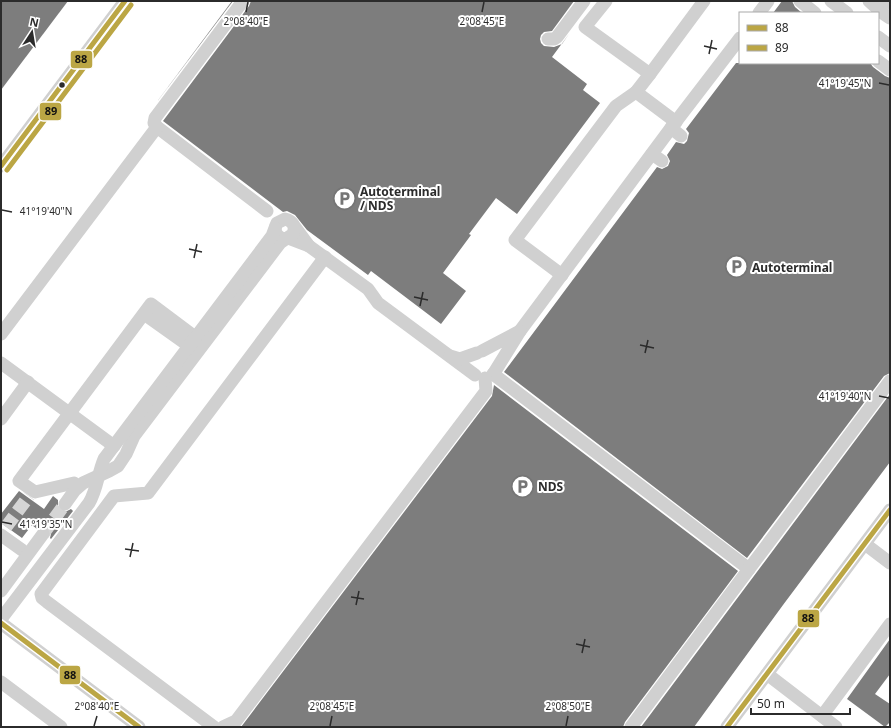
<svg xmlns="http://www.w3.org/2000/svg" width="891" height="728" viewBox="0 0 891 728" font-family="'Noto Sans',sans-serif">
	<rect width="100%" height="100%" fill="#fff"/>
	<!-- building -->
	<g fill="#7d7d7d">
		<path d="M 1,1 L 68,1 L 1,90 Z"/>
		<path d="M 232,1 L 233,1 L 153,107 Z"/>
		<path d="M 251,1 L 574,1 L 552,31 L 544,32 L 541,35 L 540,39 L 541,43 L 544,46 L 554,47 L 562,44 L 569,34 L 552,57 L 587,84 L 583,90 L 600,103 L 517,214 L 496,198 L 469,234 L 471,235 L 443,273 L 466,291 L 441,324 L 371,271 L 368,275 L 307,230 L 295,215 L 287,211 L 283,212 L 163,121 L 249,6 Z"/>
		<path d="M 782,1 L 792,1 L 795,7 L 802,13 L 773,13 Z"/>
		<path d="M 736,63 L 870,63 L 873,67 L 885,76 L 890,78 L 890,373 L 884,376 L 747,558 L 504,372 L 657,167 L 662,169 L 668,166 L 670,161 L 667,155 L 676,142 L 684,144 L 687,141 L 689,133 L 686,129 Z"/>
		<path d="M 494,385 L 738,571 L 625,722 L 623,727 L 241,727 L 492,396 Z"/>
		<path d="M 890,394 L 890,462 L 783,605 L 694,727 L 641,727 Z"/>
		<path d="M 19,491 L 44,509 L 53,496 L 58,500 L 58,507 L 60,510 L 65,512 L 71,509 L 73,511 L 51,539 L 50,538 L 51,534 L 50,530 L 44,526 L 37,529 L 32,525 L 22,538 L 1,523 L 1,514 Z"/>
		<path d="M 890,639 L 890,674 L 875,694 L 890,704 L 890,722 L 885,727 L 847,699 Z"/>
	</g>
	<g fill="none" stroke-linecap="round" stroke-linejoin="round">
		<!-- minor-tunnel -->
		<g stroke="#d5d5d5" stroke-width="13" stroke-dasharray="13 6" stroke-linecap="butt">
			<path d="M 6,527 L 29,496"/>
			<path d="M 43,534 L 65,504"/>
		</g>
		<!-- minor -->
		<g stroke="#d0d0d0" stroke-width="13">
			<path d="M 243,1 L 155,118 L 154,123 L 157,127 L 267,211"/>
			<path d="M 606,1 L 585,27 L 650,74 L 704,1"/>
			<path d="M 800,1 L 815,13"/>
			<path d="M 831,1 L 847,13"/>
			<path d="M 869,1 L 881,12 L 890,18"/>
			<path d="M 886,1 L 890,3"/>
			<path d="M 759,13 L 768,1"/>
			<path d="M 878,37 L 890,46"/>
			<path d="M 548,39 L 554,39 L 557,37 L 584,1"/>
			<path d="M 878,61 L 890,70"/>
			<path d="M 650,74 L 636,92 L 676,122"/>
			<path d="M 681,136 L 671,128 L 740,38"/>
			<path d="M 652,154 L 662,161"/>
			<path d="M 1,166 L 125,1"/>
			<path d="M 288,238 L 309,246 L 295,227"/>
			<path d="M 309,246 L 368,289 L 378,303 L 475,375"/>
			<path d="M 562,275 L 515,240 L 616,106 L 636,92"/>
			<path d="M 144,314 L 189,346"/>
			<path d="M 520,331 L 671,128"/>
			<path d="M 1,334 L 157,127"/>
			<path d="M 482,351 L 520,331 L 494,373"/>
			<path d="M 450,356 L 460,359 L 477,353"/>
			<path d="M 1,363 L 114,446"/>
			<path d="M 493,374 L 749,569 L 631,727"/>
			<path d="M 1,419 L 28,382"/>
			<path d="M 74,483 L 35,492 L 19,481 L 151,304 L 195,337"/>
			<path d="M 65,504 L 75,490 L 83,483 L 109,471 L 118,466 L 126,454 L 134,436 L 280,243 L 293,234 C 296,226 293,221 285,219 L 277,223 C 273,230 276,238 285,239"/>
			<path d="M 1,535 L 22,550"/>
			<path d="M 865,544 L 890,563"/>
			<path d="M 749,569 L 890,381"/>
			<path d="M 1,591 L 43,534"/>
			<path d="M 1,619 L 89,503 C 97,490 98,473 104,459 L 272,236 L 275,228"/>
			<path d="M 1,623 L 139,727"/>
			<path d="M 767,674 L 836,727"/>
			<path d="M 1,682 L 61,727"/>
			<path d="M 822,716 L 890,624"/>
			<path d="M 214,727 L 47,602 L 42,598 L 41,594 L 114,496 L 148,493 L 325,257"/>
			<path d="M 223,727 L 236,721 L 486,391 L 485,378"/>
			<path d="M 727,727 L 890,510"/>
		</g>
		<defs>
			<g id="bus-1">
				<path d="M 1,166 L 125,1"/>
				<path d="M 1,623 L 139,727"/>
				<path d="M 727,727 L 890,510"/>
			</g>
			<path id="bus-2" d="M 7,170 L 131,5"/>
		</defs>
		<!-- bus-1 casing -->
		<use href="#bus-1" stroke="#fff" stroke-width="8"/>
		<!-- bus-2 casing -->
		<use href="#bus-2" stroke="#fff" stroke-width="8"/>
		<!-- bus-1 -->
		<use href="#bus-1" stroke="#bba644" stroke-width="5"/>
		<!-- bus-2 -->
		<use href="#bus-2" stroke="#bba644" stroke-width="5"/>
	</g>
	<!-- ticks -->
	<path fill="none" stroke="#2b2b2b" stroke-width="1.5" d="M 246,12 L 248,2M 482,12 L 484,2M 704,46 L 717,49M 709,54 L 712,40M 879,83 L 889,85M 2,210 L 12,212M 189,249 L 202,252M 194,258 L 197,244M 414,297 L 428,300M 420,306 L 423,292M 640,345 L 654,348M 645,353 L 648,340M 879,396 L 889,398M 2,522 L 12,524M 125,549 L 139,551M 130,557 L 133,543M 351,597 L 364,599M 356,605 L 359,591M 576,644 L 590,647M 582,653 L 585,639M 94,726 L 97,716M 330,726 L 332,716M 566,726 L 568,716"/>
	<!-- icons -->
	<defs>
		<symbol id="parking-ring" viewBox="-11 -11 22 22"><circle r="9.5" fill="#fff" stroke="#757575" stroke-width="1.5"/><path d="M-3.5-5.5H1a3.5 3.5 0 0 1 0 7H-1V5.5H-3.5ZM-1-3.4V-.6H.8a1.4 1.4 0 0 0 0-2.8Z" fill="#757575"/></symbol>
	</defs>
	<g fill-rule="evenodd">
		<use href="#parking-ring" x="332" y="186" width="25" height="25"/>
		<use href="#parking-ring" x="724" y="254" width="25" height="25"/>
		<use href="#parking-ring" x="510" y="474" width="25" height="25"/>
	</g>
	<!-- markers -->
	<circle fill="#2b2b2b" stroke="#fff" stroke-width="1.5" cx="62" cy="85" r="3.5"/>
	<g text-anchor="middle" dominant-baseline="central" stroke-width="4" stroke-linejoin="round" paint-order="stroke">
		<!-- poi labels -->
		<g font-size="12" font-weight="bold" fill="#2b2b2b" stroke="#fff" text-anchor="start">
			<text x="360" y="191">Autoterminal<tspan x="360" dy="14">/ NDS</tspan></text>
			<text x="752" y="267">Autoterminal</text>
			<text x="538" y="486">NDS</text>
		</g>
	</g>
	<g font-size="10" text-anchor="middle" fill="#2b2b2b" stroke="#fff" stroke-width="4" stroke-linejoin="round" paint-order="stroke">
		<text x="246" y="25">2°08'40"E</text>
		<text x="482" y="25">2°08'45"E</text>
		<text x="845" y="87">41°19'45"N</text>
		<text x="46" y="215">41°19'40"N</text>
		<text x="845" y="400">41°19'40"N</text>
		<text x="46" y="528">41°19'35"N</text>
		<text x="97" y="710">2°08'40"E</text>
		<text x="332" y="710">2°08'45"E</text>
		<text x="568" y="710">2°08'50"E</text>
	</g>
	<g stroke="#fff" stroke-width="1.5">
		<rect x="70" y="50" width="23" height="19" rx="4" fill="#bba644"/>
		<rect x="39" y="102" width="23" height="19" rx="4" fill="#bba644"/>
		<rect x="797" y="609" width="23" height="19" rx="4" fill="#bba644"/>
		<rect x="59" y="665" width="22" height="20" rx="4" fill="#bba644"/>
	</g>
	<g font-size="11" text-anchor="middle" font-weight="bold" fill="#111">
		<text x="81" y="63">88</text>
		<text x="51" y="115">89</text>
		<text x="808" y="622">88</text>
		<text x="70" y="679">88</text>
	</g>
	<!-- border -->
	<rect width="891" height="728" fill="none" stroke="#2b2b2b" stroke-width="4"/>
	<!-- legend -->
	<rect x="739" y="12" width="140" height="52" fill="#ffffff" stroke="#aaaaaa"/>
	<rect x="747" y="25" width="20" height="6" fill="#bba644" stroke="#aaaaaa"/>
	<text x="775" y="32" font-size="12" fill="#2b2b2b">88</text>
	<rect x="747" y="45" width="20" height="6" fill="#bba644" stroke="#aaaaaa"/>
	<text x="775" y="52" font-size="12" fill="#2b2b2b">89</text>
	<!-- north arrow -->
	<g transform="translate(32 32) rotate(12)" stroke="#ffffff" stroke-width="3" paint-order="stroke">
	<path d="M0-3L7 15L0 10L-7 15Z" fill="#2b2b2b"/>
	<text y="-6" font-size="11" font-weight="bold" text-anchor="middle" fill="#2b2b2b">N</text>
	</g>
	<!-- scale -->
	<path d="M751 708v6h99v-6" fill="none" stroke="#2b2b2b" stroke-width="2"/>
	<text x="757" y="708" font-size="12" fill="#2b2b2b" stroke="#ffffff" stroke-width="3" paint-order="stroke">50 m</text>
</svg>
